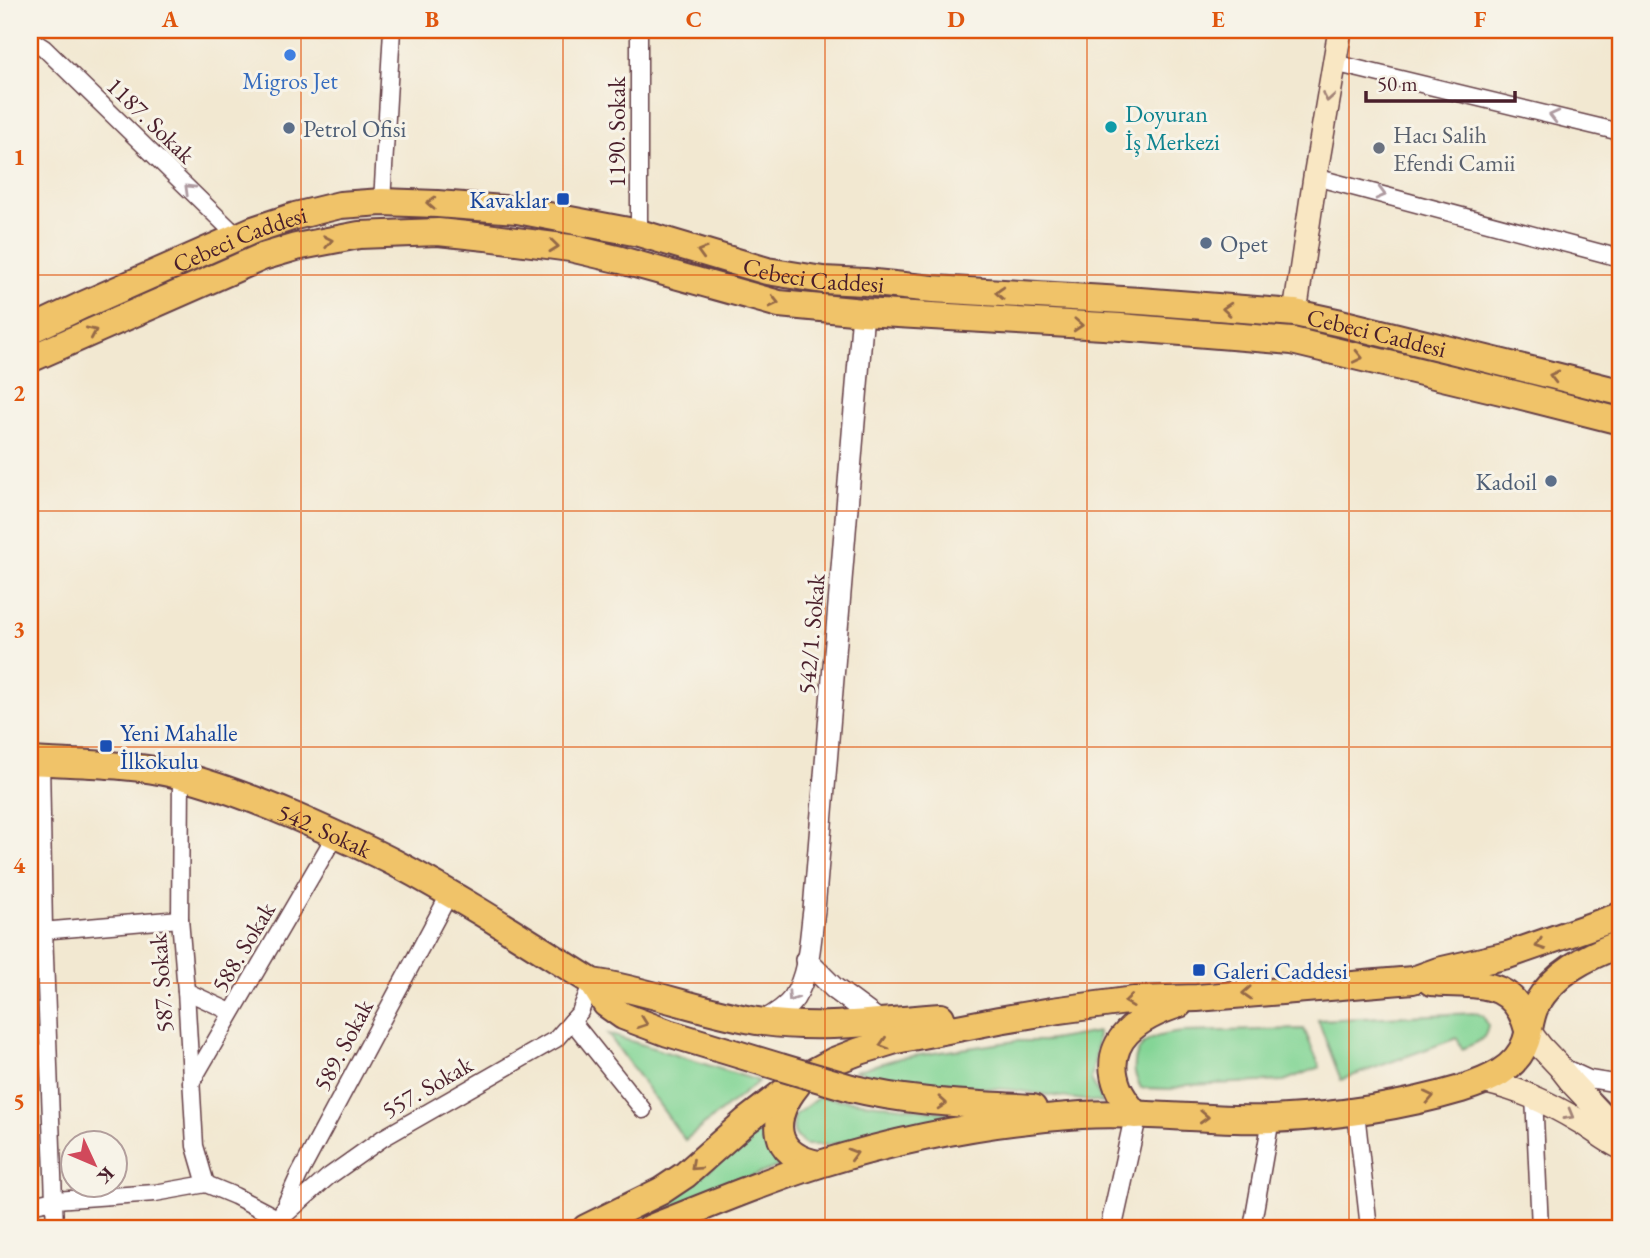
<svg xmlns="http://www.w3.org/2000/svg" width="1650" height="1258" viewBox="0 0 1650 1258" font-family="'EB Garamond',serif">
	<rect width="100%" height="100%" fill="#f7f3e8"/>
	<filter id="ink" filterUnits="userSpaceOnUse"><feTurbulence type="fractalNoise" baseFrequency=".0143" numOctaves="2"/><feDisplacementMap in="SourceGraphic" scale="14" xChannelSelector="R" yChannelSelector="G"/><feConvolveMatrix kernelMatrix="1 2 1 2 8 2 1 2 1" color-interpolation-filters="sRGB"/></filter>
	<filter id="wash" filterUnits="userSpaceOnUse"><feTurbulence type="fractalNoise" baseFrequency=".00686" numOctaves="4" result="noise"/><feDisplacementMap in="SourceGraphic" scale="28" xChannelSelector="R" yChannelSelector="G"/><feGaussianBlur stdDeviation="1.57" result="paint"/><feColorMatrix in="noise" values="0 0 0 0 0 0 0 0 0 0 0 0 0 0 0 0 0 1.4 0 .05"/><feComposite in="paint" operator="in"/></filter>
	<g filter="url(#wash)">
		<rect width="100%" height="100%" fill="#f2e8d1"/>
		<!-- green -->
		<g fill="#84d596" stroke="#677a60" stroke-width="2">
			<path d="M 1476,1013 L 1483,1016 L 1488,1025 C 1486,1042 1476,1042 1462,1049 L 1457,1038 L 1341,1080 L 1318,1020 Z"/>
			<path d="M 1304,1029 L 1320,1067 L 1284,1081 L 1187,1085 L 1171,1089 L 1141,1088 C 1139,1084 1136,1078 1135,1073 C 1134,1072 1135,1063 1135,1062 C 1138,1037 1163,1034 1183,1032 Z"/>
			<path d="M 1098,1032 L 1096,1054 L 1091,1079 L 1103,1103 L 1014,1090 L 907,1081 L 854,1071 L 900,1058 L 1016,1041 L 1046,1041 Z"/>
			<path d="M 608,1034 L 759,1081 L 685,1140 Z"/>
			<path d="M 819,1097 L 977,1116 L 828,1145 L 805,1145 C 792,1133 792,1132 795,1115 Z"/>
			<path d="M 758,1126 L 768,1151 L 779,1166 L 643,1219 L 717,1164 Z"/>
		</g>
	</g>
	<g filter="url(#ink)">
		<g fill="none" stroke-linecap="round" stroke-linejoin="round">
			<defs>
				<g id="minor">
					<path d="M 30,39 L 44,48 L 238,237"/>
					<path d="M 1334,63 L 1620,132"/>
					<path d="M 1315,177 L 1620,258"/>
					<path d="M 382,202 L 392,30"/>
					<path d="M 639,233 L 639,30"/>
					<path d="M 41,761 L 44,930 L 55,1228"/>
					<path d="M 181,776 L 180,919 L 186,991 L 195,1146 L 206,1184"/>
					<path d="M 30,932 L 180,919"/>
					<path d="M 186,991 L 231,1012"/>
					<path d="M 572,1021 L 643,1110"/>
					<path d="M 1563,1067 L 1589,1079 L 1620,1084"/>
					<path d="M 191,1083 L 336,834"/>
					<path d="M 1534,1096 L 1540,1228"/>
					<path d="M 1356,1112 L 1369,1228"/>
					<path d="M 30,1205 L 55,1200 L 155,1193 L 206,1184 L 235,1196 L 279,1219 L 299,1175 L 450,893"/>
					<path d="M 285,1215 L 328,1177 L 383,1138 L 556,1039 L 580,1012 L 592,982"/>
					<path d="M 1252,1228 L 1271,1119"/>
				</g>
				<g id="tertiary">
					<path d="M 806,960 L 834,988 L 880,1022"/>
					<path d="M 763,1022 C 774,1016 786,1009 794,998 C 810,973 810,938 814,910 L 863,312"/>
					<path d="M 1111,1228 L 1136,1115"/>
				</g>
				<g id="secondary">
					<path d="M 1295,313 L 1315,177 L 1340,30"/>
					<path d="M 1528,1030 L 1541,1047 L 1559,1066 L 1573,1084 L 1610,1123 L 1620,1136"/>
					<path d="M 1483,1081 C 1521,1090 1545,1101 1579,1121 C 1593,1129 1605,1140 1620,1147"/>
				</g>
				<g id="primary">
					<path id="s1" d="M 30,330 L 83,305 L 253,230 L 295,216 L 340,205 L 382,202 L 437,204 L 517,210 L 639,233 L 767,271 L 823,280 L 865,282 L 933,289 L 1140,301 L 1295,313 L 1341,323 L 1620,392"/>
					<path d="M 30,359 L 262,257 L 296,247 L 359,235 L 438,232 L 486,237 L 570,248 L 621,260 L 779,304 L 863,312 L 1120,327 L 1292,341 L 1518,395 L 1620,421"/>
					<path id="s2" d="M 30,761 C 79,764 130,763 178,775 C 218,785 256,800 294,816 C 328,831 362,846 395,863 C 463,899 527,941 592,982 C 650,990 706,1014 764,1022 C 823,1030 882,1021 941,1017"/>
					<path d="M 592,982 L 606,1004 L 623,1016 L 668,1033 L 780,1067"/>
					<path d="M 1431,982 C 1475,986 1514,976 1528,1030"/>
					<path d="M 797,1085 C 770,1118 771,1155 818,1164"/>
					<path d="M 851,1088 C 911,1103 972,1104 1033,1108"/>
					<path d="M 1136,1115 C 1129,1106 1122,1098 1118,1088 C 1099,1040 1141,1016 1179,1004"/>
					<path d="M 586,1228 L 661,1191 L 685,1175 L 746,1121 L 802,1078 L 834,1061 L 860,1051 L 896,1040 L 999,1020 L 1052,1011 L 1134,1000 L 1197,998 L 1413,980 L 1438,971 L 1508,955 L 1620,916"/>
					<path d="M 651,1228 C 707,1206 762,1182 820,1164 C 904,1138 993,1121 1081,1115 C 1145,1111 1208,1121 1272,1119 C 1336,1116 1400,1107 1461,1089 C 1487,1081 1517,1069 1526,1041 C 1530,1029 1530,1016 1536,1005 C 1555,972 1586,957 1620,944"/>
				</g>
			</defs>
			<!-- minor casing -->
			<use href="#minor" stroke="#633d44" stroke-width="19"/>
			<!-- tertiary casing -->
			<use href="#tertiary" stroke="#633d44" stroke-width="24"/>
			<!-- secondary casing -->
			<use href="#secondary" stroke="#633d44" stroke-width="26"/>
			<!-- primary casing -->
			<use href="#primary" stroke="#633d44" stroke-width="30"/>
			<!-- minor -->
			<use href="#minor" stroke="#fff" stroke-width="16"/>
			<!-- tertiary -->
			<use href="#tertiary" stroke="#fff" stroke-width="21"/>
			<!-- secondary -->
			<use href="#secondary" stroke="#f9e7c3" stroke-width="23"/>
			<!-- primary -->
			<use href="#primary" stroke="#f0c369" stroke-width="26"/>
			<defs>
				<path id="primary-bridge" d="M 780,1067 L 851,1088"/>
			</defs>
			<!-- primary-bridge casing -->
			<use href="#primary-bridge" stroke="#633d44" stroke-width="30" stroke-linecap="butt"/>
			<!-- primary-bridge -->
			<use href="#primary-bridge" stroke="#f0c369" stroke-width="26"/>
		</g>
		<!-- one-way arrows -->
		<defs><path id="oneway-chevron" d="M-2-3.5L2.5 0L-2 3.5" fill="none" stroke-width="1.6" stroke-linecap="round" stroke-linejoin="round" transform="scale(1.75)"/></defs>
		<g stroke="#a28377">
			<use href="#oneway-chevron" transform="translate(1328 97) rotate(100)"/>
			<use href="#oneway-chevron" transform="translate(1569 1115) rotate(30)"/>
		</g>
		<g stroke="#ae9aa0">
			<use href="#oneway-chevron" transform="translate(1554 116) rotate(-166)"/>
			<use href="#oneway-chevron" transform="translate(189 189) rotate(-136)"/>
			<use href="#oneway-chevron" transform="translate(1381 194) rotate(15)"/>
			<use href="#oneway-chevron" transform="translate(792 997) rotate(124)"/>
		</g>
		<g stroke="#956947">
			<use href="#oneway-chevron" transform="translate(431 203) rotate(-177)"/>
			<use href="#oneway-chevron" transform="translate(328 241) rotate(-11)"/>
			<use href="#oneway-chevron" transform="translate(554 246) rotate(6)"/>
			<use href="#oneway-chevron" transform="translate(702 252) rotate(-164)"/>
			<use href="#oneway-chevron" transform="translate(1000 293) rotate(-177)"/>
			<use href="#oneway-chevron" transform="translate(774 302) rotate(13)"/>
			<use href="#oneway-chevron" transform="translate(1227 309) rotate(-176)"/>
			<use href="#oneway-chevron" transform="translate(1078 325) rotate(3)"/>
			<use href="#oneway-chevron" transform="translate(92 332) rotate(-24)"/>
			<use href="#oneway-chevron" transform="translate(1358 357) rotate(13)"/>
			<use href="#oneway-chevron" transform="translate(1554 376) rotate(-166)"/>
			<use href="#oneway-chevron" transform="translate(1540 945) rotate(161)"/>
			<use href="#oneway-chevron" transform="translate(1247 993) rotate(177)"/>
			<use href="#oneway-chevron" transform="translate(1129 1001) rotate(173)"/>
			<use href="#oneway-chevron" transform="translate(643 1023) rotate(20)"/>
			<use href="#oneway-chevron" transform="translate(884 1044) rotate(163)"/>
			<use href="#oneway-chevron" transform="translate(1429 1097) rotate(-12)"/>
			<use href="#oneway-chevron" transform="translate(942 1103) rotate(4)"/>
			<use href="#oneway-chevron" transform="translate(1204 1117) rotate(2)"/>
			<use href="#oneway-chevron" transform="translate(853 1154) rotate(-16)"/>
			<use href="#oneway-chevron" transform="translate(695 1166) rotate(138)"/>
		</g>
	</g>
	<!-- grid -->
	<path fill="none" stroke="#e0560e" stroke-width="2" stroke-opacity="0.55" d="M 301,30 L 301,1228M 563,30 L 563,1228M 825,30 L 825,1228M 1087,30 L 1087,1228M 1349,30 L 1349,1228M 30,275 L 1620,275M 30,511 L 1620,511M 30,747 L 1620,747M 30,983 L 1620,983"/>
	<!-- markers -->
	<circle fill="#3f7fe0" stroke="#f7f3e8" stroke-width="2.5" cx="290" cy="55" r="7"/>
	<circle fill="#0f9aa8" stroke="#f7f3e8" stroke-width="2.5" cx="1111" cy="127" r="7"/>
	<g fill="#5c6f8a" stroke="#f7f3e8" stroke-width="2.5">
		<circle cx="289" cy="128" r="7"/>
		<circle cx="1206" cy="243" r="7"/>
		<circle cx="1551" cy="481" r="7"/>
	</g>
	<circle fill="#6b7280" stroke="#f7f3e8" stroke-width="2.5" cx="1379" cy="148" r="7"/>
	<g fill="#1a4fb4" stroke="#f7f3e8" stroke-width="2.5">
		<rect x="556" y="192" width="14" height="14" rx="3.5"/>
		<rect x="99" y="739" width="14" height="14" rx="3.5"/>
		<rect x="1192" y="963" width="14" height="14" rx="3.5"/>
	</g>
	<g text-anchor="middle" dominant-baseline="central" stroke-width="6" stroke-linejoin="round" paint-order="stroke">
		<!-- shop labels -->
		<g font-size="24" fill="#366cbe" stroke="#f7f3e8">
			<text x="290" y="80">Migros Jet</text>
		</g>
		<!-- culture labels -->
		<g font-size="24" fill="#0d838f" stroke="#f7f3e8" text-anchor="start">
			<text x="1125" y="113">Doyuran<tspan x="1125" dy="28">İş Merkezi</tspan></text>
		</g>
		<!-- street labels -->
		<g font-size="24" fill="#4a1f2b" stroke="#f7f3e8">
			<text transform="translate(151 120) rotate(44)">1187. Sokak</text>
			<text transform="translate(616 132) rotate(-90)">1190. Sokak</text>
			<text stroke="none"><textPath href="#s1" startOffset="229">Cebeci Caddesi</textPath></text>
			<text stroke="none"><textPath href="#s1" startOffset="817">Cebeci Caddesi</textPath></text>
			<text stroke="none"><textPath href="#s1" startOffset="1384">Cebeci Caddesi</textPath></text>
			<text transform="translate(811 634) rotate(-85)">542/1. Sokak</text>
			<text stroke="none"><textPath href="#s2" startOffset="306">542. Sokak</textPath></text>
			<text transform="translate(243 947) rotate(-59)">588. Sokak</text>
			<text transform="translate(161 983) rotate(-94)">587. Sokak</text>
			<text transform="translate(343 1045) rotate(-62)">589. Sokak</text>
			<text transform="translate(427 1087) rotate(-30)">557. Sokak</text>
		</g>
		<!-- service labels -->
		<g font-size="24" fill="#4e5e75" stroke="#f7f3e8" text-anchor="start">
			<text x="303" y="128">Petrol Ofisi</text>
			<text x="1220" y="243">Opet</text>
			<text x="1537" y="481" text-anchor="end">Kadoil</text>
		</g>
		<!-- worship labels -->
		<g font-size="24" fill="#5b616d" stroke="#f7f3e8" text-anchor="start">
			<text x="1393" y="134">Hacı Salih<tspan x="1393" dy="28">Efendi Camii</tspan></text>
		</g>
		<!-- transit labels -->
		<g font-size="24" fill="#164399" stroke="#f7f3e8" text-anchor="start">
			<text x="549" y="199" text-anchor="end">Kavaklar</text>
			<text x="120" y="732">Yeni Mahalle<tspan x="120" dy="28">İlkokulu</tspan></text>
			<text x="1213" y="970">Galeri Caddesi</text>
		</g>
	</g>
	<!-- margin -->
	<rect width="1650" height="1258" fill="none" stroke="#f7f3e8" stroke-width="77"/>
	<!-- north arrow -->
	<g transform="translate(94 1164) rotate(134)"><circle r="33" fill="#f7f3e8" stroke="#b29e9c" stroke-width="2"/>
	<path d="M0-5L12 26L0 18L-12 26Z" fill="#d1495b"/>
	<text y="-10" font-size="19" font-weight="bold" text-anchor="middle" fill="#4a1f2b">K</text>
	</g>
	<!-- scale -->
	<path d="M1366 91v10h149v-10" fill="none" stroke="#4a1f2b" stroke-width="3.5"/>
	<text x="1377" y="91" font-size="21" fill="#4a1f2b" stroke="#f7f3e8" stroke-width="5" paint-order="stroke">50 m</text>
	<rect x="38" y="38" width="1574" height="1182" fill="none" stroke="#e0560e" stroke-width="2.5"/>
	<g font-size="23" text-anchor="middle" font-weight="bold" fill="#e0560e">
		<text x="170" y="27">A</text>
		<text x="432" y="27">B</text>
		<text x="694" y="27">C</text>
		<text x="956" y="27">D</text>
		<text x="1218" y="27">E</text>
		<text x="1480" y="27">F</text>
		<text x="19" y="165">1</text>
		<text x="19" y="401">2</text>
		<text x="19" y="637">3</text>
		<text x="19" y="873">4</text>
		<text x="19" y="1109">5</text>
	</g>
</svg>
